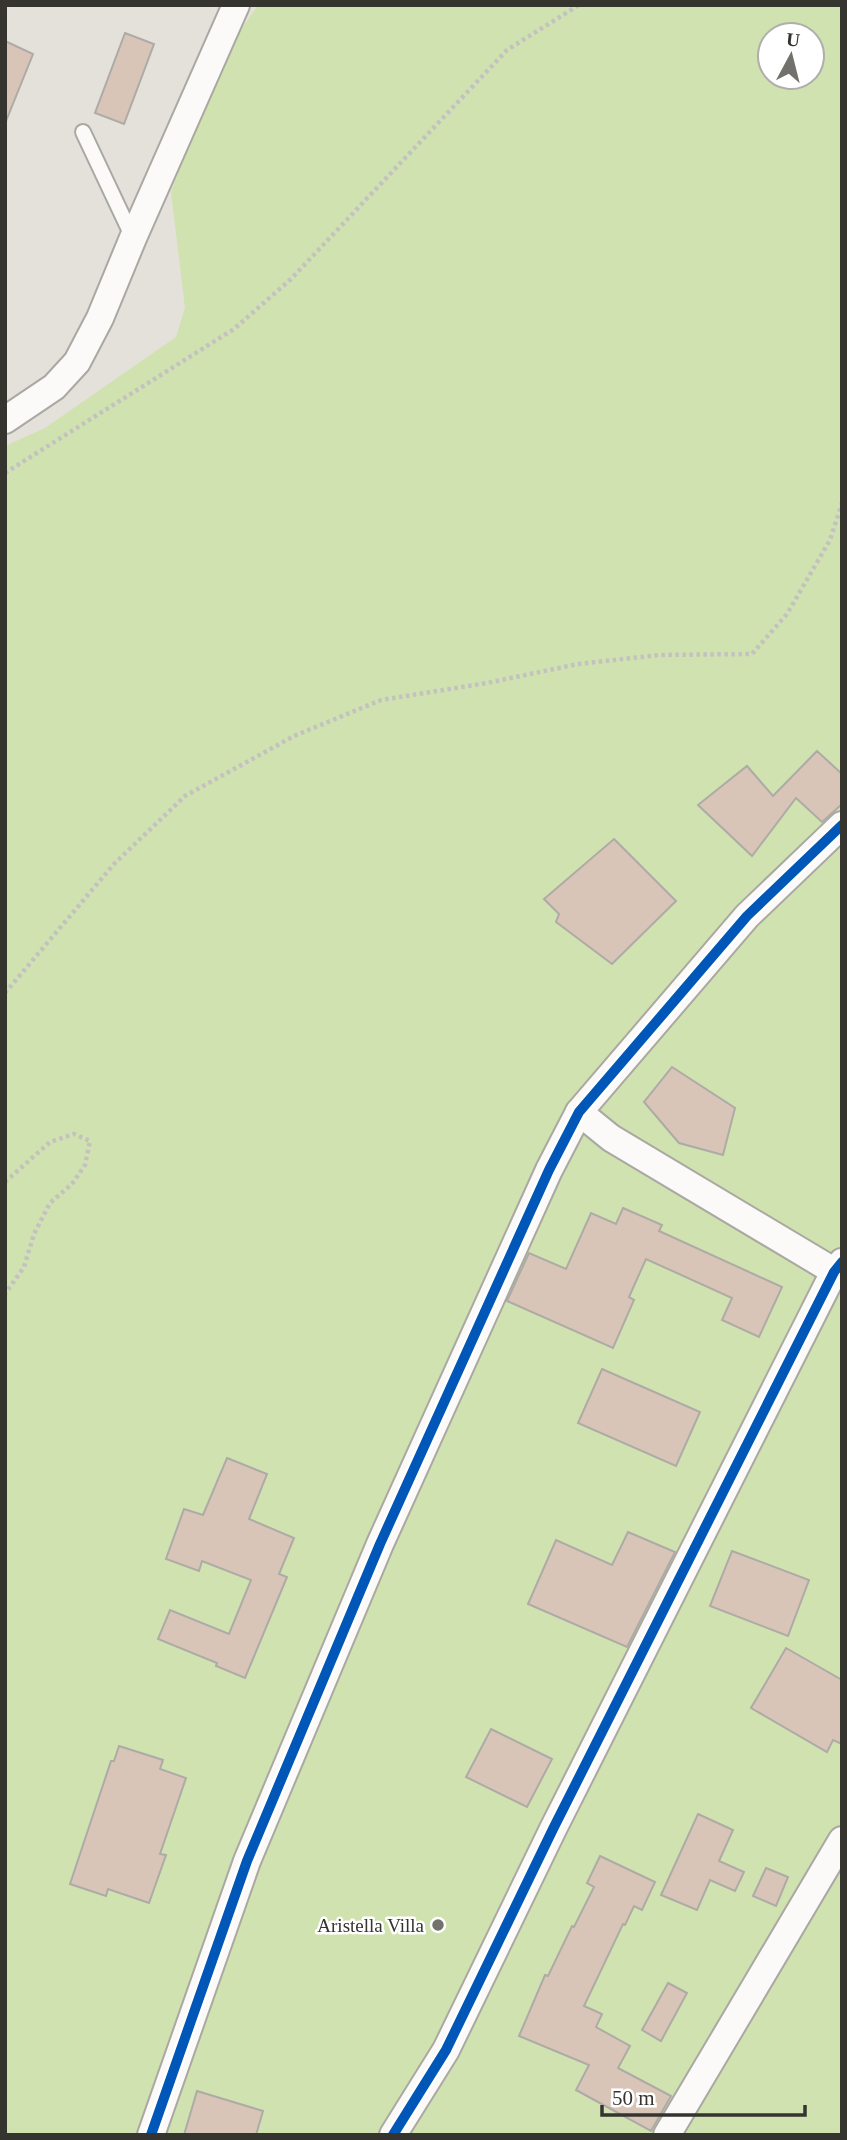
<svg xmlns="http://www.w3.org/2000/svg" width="847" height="2140" viewBox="0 0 847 2140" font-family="Georgia,serif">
	<rect width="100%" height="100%" fill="#e4e1da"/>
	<!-- green -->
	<path fill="#d0e2af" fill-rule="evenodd" d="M 258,5 L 842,5 L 842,2135 L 5,2135 L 5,446 L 45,428 L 176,337 L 185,308 L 171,192 L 220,60 ZM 770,35 L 812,35 L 812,77 L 770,77 Z"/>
	<!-- building -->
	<g fill="#d8c5b8" stroke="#aeaba6" stroke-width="2">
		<path d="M 125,33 L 154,44 L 124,124 L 95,113 Z"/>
		<path d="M 5,41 L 33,54 L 6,121 L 5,121 Z"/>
		<path d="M 817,751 L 842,774 L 842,804 L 822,822 L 796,798 L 752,856 L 698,805 L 747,766 L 773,796 Z"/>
		<path d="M 614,839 L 676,901 L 612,964 L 556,922 L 559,914 L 544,899 Z"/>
		<path d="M 672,1067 L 735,1108 L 723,1155 L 679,1143 L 644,1102 Z"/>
		<path d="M 623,1208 L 662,1225 L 659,1231 L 782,1287 L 759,1337 L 722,1320 L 732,1298 L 646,1259 L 629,1297 L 634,1300 L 613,1348 L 507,1301 L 529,1253 L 566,1269 L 591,1213 L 616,1224 Z"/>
		<path d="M 602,1369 L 700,1412 L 676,1466 L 578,1423 Z"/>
		<path d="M 227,1458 L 267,1474 L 249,1519 L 294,1538 L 279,1574 L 287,1577 L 245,1678 L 216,1666 L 217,1663 L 158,1639 L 170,1610 L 229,1634 L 251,1580 L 202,1561 L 199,1571 L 166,1559 L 184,1509 L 203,1515 Z"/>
		<path d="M 628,1532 L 675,1552 L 627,1647 L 528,1604 L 556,1540 L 612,1565 Z"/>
		<path d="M 732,1551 L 809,1580 L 788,1636 L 710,1606 Z"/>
		<path d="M 786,1648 L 842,1680 L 842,1744 L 833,1740 L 827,1752 L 751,1708 Z"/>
		<path d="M 491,1729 L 552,1759 L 527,1807 L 466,1777 Z"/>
		<path d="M 119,1746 L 163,1760 L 160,1769 L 186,1778 L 160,1854 L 166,1855 L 149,1903 L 108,1889 L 106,1896 L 70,1884 L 111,1761 L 114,1761 Z"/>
		<path d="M 698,1814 L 733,1830 L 719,1861 L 744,1872 L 735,1891 L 710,1880 L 697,1910 L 661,1895 Z"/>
		<path d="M 600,1856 L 655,1882 L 642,1910 L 634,1906 L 625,1925 L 623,1924 L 584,2006 L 602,2014 L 596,2027 L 630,2046 L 618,2068 L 671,2096 L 651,2131 L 576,2090 L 589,2065 L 519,2036 L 545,1975 L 548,1976 L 572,1926 L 574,1927 L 594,1887 L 587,1883 Z"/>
		<path d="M 766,1868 L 788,1877 L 776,1906 L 753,1896 Z"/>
		<path d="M 668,1983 L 687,1993 L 661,2041 L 642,2030 Z"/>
		<path d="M 197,2091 L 263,2111 L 256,2135 L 184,2135 Z"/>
	</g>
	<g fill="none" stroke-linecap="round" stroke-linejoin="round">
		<defs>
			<path id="service" d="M 83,132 L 133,238"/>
			<g id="minor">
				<path d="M 5,420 L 54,387 L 77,362 L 100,318 L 133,238 L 236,5"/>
				<path d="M 579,1112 L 611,1138 L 842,1276"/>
				<path d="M 151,2135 L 247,1861 L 380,1544 L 549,1170 L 579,1112 L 747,916 L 842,825"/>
				<path d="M 393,2135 L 446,2050 L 553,1829 L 834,1272 L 842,1262"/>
				<path d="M 667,2135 L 842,1840"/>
			</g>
		</defs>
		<!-- service casing -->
		<use href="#service" stroke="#aaa8a2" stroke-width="18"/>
		<!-- minor casing -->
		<use href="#minor" stroke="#aaa8a2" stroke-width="30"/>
		<!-- path -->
		<g stroke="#c3c2c0" stroke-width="4.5" stroke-dasharray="3.5 3.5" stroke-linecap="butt">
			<path d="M 5,473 L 234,329 L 291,279 L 507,50 L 579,5"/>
			<path d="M 5,993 L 114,864 L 185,796 L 294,736 L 381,700 L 487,683 L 578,664 L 659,655 L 752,654 L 787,614 L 830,540 L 842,503"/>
			<path d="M 5,1182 L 50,1142 L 74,1134 L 90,1141 L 85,1165 L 72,1184 L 50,1203 L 34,1234 L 24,1267 L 5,1294"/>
		</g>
		<!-- service -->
		<use href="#service" stroke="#fbfaf9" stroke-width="14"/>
		<!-- minor -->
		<use href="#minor" stroke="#fbfaf9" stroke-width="26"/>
		<defs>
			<g id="cycleway">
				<path d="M 151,2135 L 247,1861 L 380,1544 L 549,1170 L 579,1112 L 747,916 L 842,825"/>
				<path d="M 393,2135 L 446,2050 L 553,1829 L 834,1272 L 842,1262"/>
			</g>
		</defs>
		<!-- cycleway casing -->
		<use href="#cycleway" stroke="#fff" stroke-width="15"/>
		<!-- cycleway -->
		<use href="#cycleway" stroke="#0057b8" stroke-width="10"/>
	</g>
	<!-- markers -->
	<circle fill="#73716b" stroke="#fff" stroke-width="2.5" cx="438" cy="1925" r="7"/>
	<g text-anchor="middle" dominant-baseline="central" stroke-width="5" stroke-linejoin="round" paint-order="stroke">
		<!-- poi labels -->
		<g font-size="19" fill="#36342f" stroke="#fff" text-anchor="end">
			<text x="424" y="1925">Aristella Villa</text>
		</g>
	</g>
	<!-- border -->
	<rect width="847" height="2140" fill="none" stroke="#36342f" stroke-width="14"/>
	<!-- north arrow -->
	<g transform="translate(791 56) rotate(7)"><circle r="33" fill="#ffffff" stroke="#afaeac" stroke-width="2"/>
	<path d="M0-5L12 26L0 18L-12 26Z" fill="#73716b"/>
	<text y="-10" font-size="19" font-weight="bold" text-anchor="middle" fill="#36342f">U</text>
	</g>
	<!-- scale -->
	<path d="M602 2105v10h203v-10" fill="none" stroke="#36342f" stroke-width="3.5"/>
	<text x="612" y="2105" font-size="21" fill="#36342f" stroke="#ffffff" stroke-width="5" paint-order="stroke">50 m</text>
</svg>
